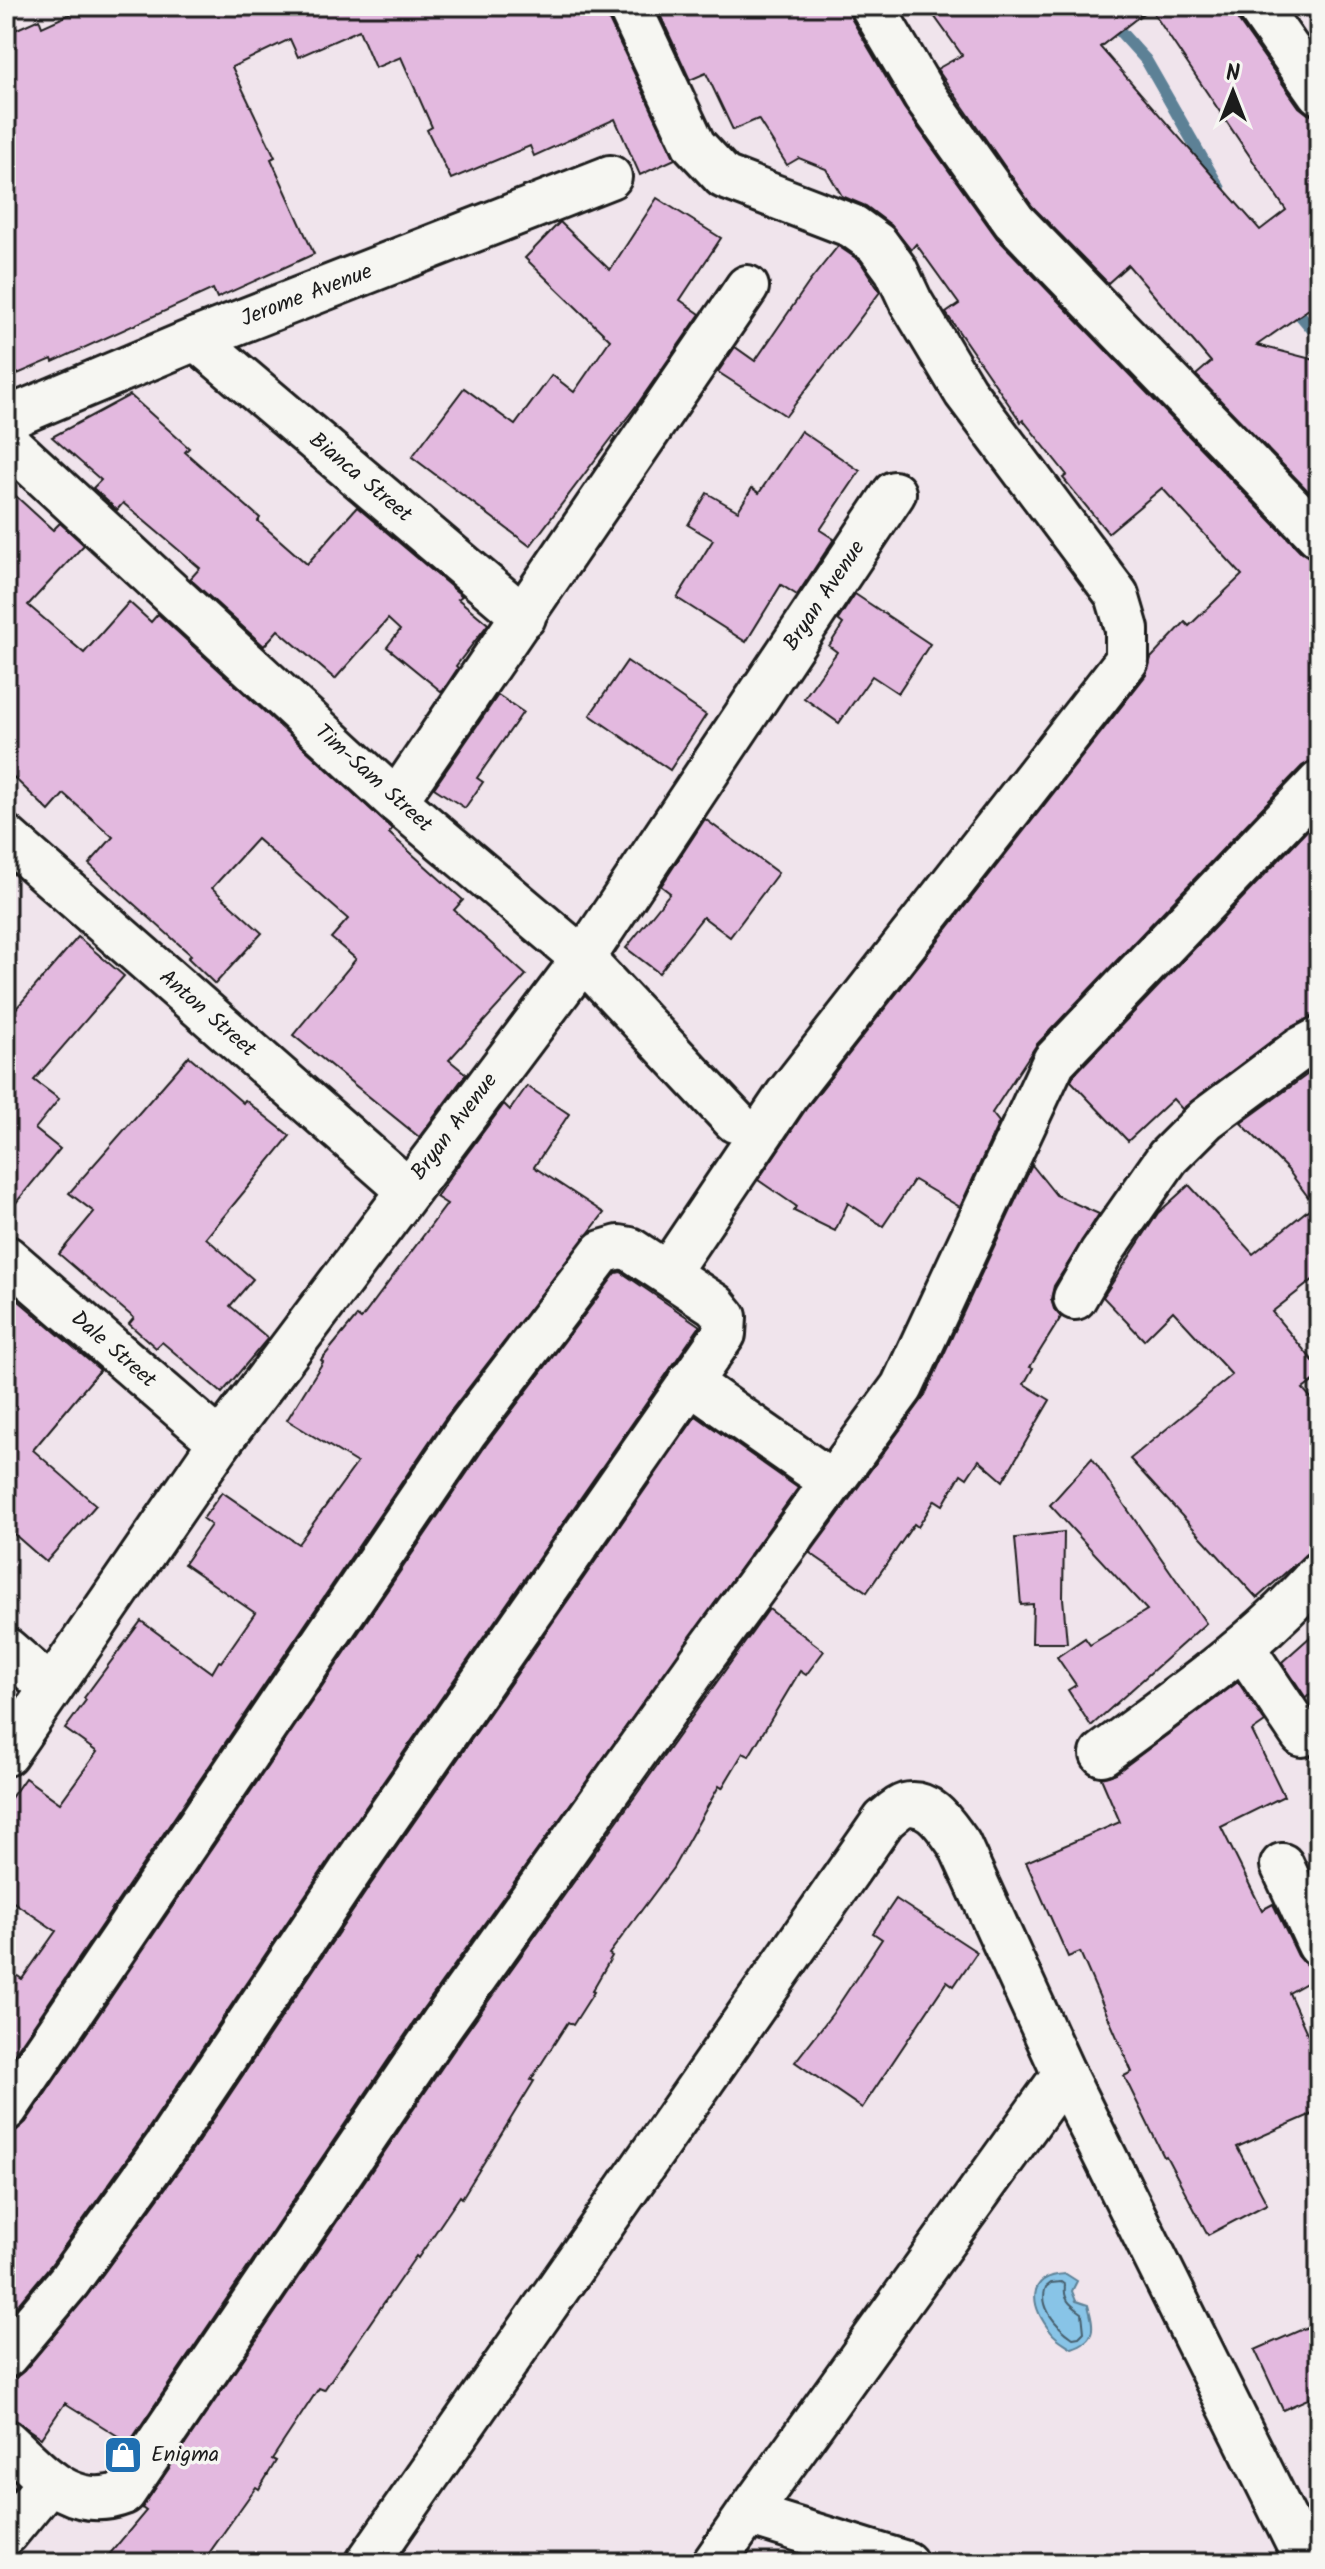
<svg xmlns="http://www.w3.org/2000/svg" width="1325" height="2569" viewBox="0 0 1325 2569" font-family="Kalam,sans-serif">
	<rect width="100%" height="100%" fill="#f0e4ec"/>
	<filter id="ink" filterUnits="userSpaceOnUse"><feTurbulence type="fractalNoise" baseFrequency=".0125" numOctaves="2"/><feDisplacementMap in="SourceGraphic" scale="16" xChannelSelector="R" yChannelSelector="G"/><feConvolveMatrix kernelMatrix="1 2 1 2 8 2 1 2 1" color-interpolation-filters="sRGB"/></filter>
	<g filter="url(#ink)">
		<!-- water -->
		<path fill="#88c4e7" stroke="#5d8196" stroke-width="2" d="M 1066,2274 L 1077,2281 L 1072,2291 L 1076,2301 L 1088,2305 C 1094,2328 1097,2340 1072,2348 C 1065,2343 1056,2339 1051,2332 C 1031,2307 1024,2276 1066,2274 Z"/>
		<g fill="none" stroke-linecap="round" stroke-linejoin="round">
			<!-- shore -->
			<path stroke="#475f6d" stroke-width="2" d="M 1061,2282 L 1065,2285 C 1063,2301 1071,2305 1082,2313 L 1084,2332 L 1079,2337 L 1073,2338 C 1057,2327 1038,2307 1046,2287 L 1051,2283 Z"/>
			<!-- stream -->
			<g stroke="#5d8196" stroke-width="12">
				<path d="M 1097,6 L 1146,60 L 1220,189"/>
				<path d="M 1290,303 L 1319,337"/>
			</g>
		</g>
		<!-- building -->
		<g fill="#e3b9df" stroke="#1c1c1c" stroke-width="2" fill-rule="evenodd">
			<path d="M 88,6 L 605,6 L 607,16 L 675,159 L 640,175 L 615,119 L 534,156 L 530,146 L 451,179 L 427,130 L 432,127 L 401,57 L 375,68 L 359,30 L 298,57 L 290,39 L 232,67 L 275,157 L 271,159 L 314,254 L 217,298 L 213,289 L 53,362 L 52,359 L 6,379 L 6,34 L 39,19 L 42,27 Z"/>
			<path d="M 656,6 L 848,6 L 851,18 L 904,108 L 997,238 L 1302,553 L 1312,559 L 1319,559 L 1319,760 L 1312,760 L 1302,766 L 1037,1044 L 992,1113 L 999,1122 L 960,1207 L 914,1180 L 883,1226 L 848,1203 L 835,1231 L 794,1211 L 796,1206 L 758,1180 L 806,1109 L 1146,675 L 1151,658 L 1185,622 L 1189,626 L 1242,575 L 1162,488 L 1108,533 L 1063,478 L 1067,475 L 1023,420 L 1021,422 L 946,313 L 959,304 L 916,244 L 911,250 L 891,225 L 866,206 L 842,196 L 826,169 L 799,158 L 787,165 L 758,119 L 733,130 L 706,73 L 690,80 Z"/>
			<path d="M 927,6 L 1234,6 L 1238,20 L 1299,107 L 1308,114 L 1319,117 L 1319,302 L 1257,345 L 1319,361 L 1319,502 L 1196,375 L 1211,362 L 1128,265 L 1108,283 L 1032,206 L 937,69 L 962,55 ZM 1150,8 L 1286,210 L 1260,230 L 1100,47 Z"/>
			<path d="M 657,198 L 721,238 L 680,300 L 700,314 L 639,402 L 530,546 L 412,457 L 464,388 L 515,425 L 552,375 L 574,392 L 610,340 L 525,258 L 560,222 L 610,270 Z"/>
			<path d="M 838,246 L 860,261 L 880,292 L 786,416 L 718,372 L 735,347 L 755,361 L 810,281 Z"/>
			<path d="M 130,395 L 189,448 L 185,452 L 260,518 L 258,521 L 307,564 L 357,507 L 462,596 L 458,599 L 488,624 L 456,666 L 458,668 L 442,692 L 387,647 L 400,630 L 388,619 L 335,679 L 278,630 L 264,646 L 190,579 L 200,568 L 123,503 L 117,510 L 93,488 L 101,480 L 52,437 Z"/>
			<path d="M 801,431 L 860,471 L 820,530 L 834,539 L 797,595 L 781,585 L 746,642 L 677,598 L 713,540 L 688,525 L 707,493 L 738,511 L 752,488 L 759,493 Z"/>
			<path d="M 6,487 L 53,530 L 60,523 L 84,545 L 28,605 L 84,653 L 129,602 L 151,622 L 158,614 L 392,829 L 389,833 L 463,900 L 454,910 L 526,975 L 449,1060 L 466,1074 L 419,1137 L 293,1035 L 356,959 L 331,938 L 348,919 L 257,839 L 212,888 L 262,933 L 215,984 L 188,958 L 191,955 L 89,864 L 113,837 L 64,794 L 49,811 L 6,770 Z"/>
			<path d="M 855,594 L 930,644 L 898,693 L 872,676 L 839,723 L 804,698 L 837,652 L 829,646 L 843,624 L 838,620 Z"/>
			<path d="M 627,661 L 706,715 L 670,770 L 590,715 Z"/>
			<path d="M 498,695 L 523,712 L 477,778 L 483,782 L 465,808 L 434,788 Z"/>
			<path d="M 1319,818 L 1319,1015 L 1308,1018 L 1286,1030 L 1182,1109 L 1173,1099 L 1128,1141 L 1071,1081 L 1074,1075 Z"/>
			<path d="M 705,819 L 778,873 L 730,937 L 703,917 L 659,973 L 626,948 L 670,893 L 661,886 Z"/>
			<path d="M 78,937 L 124,976 L 34,1080 L 59,1099 L 35,1129 L 60,1149 L 6,1215 L 6,1020 Z"/>
			<path d="M 189,1056 L 243,1103 L 245,1100 L 290,1136 L 206,1238 L 253,1279 L 230,1306 L 268,1338 L 222,1393 L 162,1342 L 156,1348 L 129,1324 L 134,1318 L 59,1254 L 94,1212 L 69,1193 Z"/>
			<path d="M 1319,1066 L 1319,1275 L 1272,1312 L 1319,1368 L 1319,1377 L 1303,1389 L 1319,1407 L 1319,1543 L 1257,1598 L 1130,1459 L 1232,1375 L 1173,1311 L 1144,1340 L 1103,1297 L 1158,1213 L 1189,1185 L 1253,1254 L 1314,1205 L 1288,1170 L 1241,1123 Z"/>
			<path d="M 527,1086 L 569,1114 L 534,1167 L 604,1213 L 446,1417 L 6,2066 L 6,1968 L 22,1979 L 56,1931 L 6,1897 L 6,1805 L 25,1778 L 60,1803 L 97,1752 L 65,1729 L 86,1700 L 84,1698 L 141,1621 L 212,1673 L 219,1661 L 221,1662 L 255,1613 L 184,1564 L 211,1525 L 203,1519 L 222,1492 L 298,1544 L 357,1463 L 287,1420 L 323,1362 L 321,1360 L 357,1316 L 361,1319 L 447,1204 L 436,1197 L 457,1167 L 504,1104 L 510,1110 Z"/>
			<path d="M 1032,1165 L 1056,1195 L 1099,1214 L 1054,1286 L 1051,1299 L 1054,1309 L 1061,1317 L 1030,1367 L 1033,1368 L 1024,1384 L 1050,1400 L 1003,1481 L 979,1460 L 967,1478 L 961,1474 L 943,1505 L 935,1500 L 918,1527 L 914,1524 L 867,1592 L 810,1553 L 924,1397 Z"/>
			<path d="M 621,1272 L 700,1326 L 331,1857 L 146,2132 L 50,2266 L 6,2319 L 6,2133 L 17,2130 L 26,2122 L 486,1445 L 616,1273 Z"/>
			<path d="M 6,1290 L 100,1370 L 33,1450 L 96,1505 L 46,1562 L 6,1527 Z"/>
			<path d="M 696,1416 L 798,1488 L 422,2010 L 129,2443 L 65,2403 L 41,2438 L 6,2414 L 6,2379 L 15,2378 L 24,2371 L 87,2296 L 186,2160 L 371,1884 Z"/>
			<path d="M 1092,1458 L 1206,1623 L 1091,1726 L 1068,1690 L 1076,1685 L 1057,1657 L 1085,1638 L 1090,1645 L 1147,1610 L 1050,1505 Z"/>
			<path d="M 1064,1532 L 1063,1598 L 1067,1643 L 1032,1643 L 1033,1604 L 1021,1605 L 1015,1538 Z"/>
			<path d="M 769,1609 L 824,1651 L 806,1675 L 800,1671 L 749,1756 L 743,1753 L 722,1788 L 719,1786 L 673,1868 L 609,1954 L 612,1956 L 592,1991 L 594,1992 L 573,2025 L 568,2022 L 531,2080 L 534,2081 L 462,2198 L 460,2196 L 418,2258 L 416,2256 L 324,2390 L 319,2388 L 272,2459 L 276,2461 L 259,2489 L 256,2487 L 202,2563 L 102,2563 L 146,2511 L 142,2508 L 462,2038 Z"/>
			<path d="M 1319,1629 L 1319,1686 L 1306,1698 L 1282,1662 Z"/>
			<path d="M 1238,1682 L 1265,1722 L 1252,1731 L 1284,1796 L 1221,1827 L 1262,1910 L 1273,1904 L 1298,1956 L 1306,1965 L 1319,1969 L 1319,1976 L 1289,1993 L 1319,2060 L 1319,2111 L 1237,2147 L 1267,2204 L 1208,2235 L 1166,2156 L 1164,2157 L 1124,2076 L 1132,2072 L 1080,1952 L 1068,1957 L 1026,1862 L 1120,1822 L 1101,1778 L 1116,1773 Z"/>
			<path d="M 896,1899 L 977,1952 L 954,1986 L 947,1981 L 862,2108 L 795,2062 L 833,2013 L 882,1939 L 873,1933 Z"/>
			<path d="M 1319,2322 L 1319,2394 L 1283,2410 L 1255,2350 Z"/>
		</g>
		<g fill="none" stroke-linecap="round" stroke-linejoin="round">
			<defs>
				<g id="minor">
					<path d="M 629,6 L 694,145 L 724,177 L 852,226 L 877,244 L 896,270 L 911,302 L 965,392 L 1117,595 L 1127,629 L 1127,660 L 787,1095 L 668,1272"/>
					<path d="M 872,6 L 925,96 L 1014,221 L 1319,536"/>
					<path d="M 1258,6 L 1319,93"/>
					<path d="M 196,339 L 524,617"/>
					<path d="M 6,419 L 196,339 L 610,177"/>
					<path d="M 6,441 L 396,801 L 583,959 L 735,1121"/>
					<path d="M 396,801 L 747,287"/>
					<path d="M 6,837 L 408,1190"/>
					<path d="M 6,1257 L 220,1442"/>
					<path d="M 1075,1298 L 1101,1253 L 1168,1157 L 1206,1119 L 1300,1049 L 1319,1039"/>
					<path d="M 689,1382 L 832,1482"/>
					<path d="M 1243,1647 L 1302,1735"/>
					<path d="M 6,1649 L 50,1687"/>
					<path d="M 6,1754 L 220,1442 L 583,959 L 894,493"/>
					<path d="M 1102,1754 C 1177,1698 1257,1644 1319,1573"/>
					<path d="M 1282,1865 L 1319,1945"/>
					<path d="M 6,2109 L 466,1431 L 602,1252 L 619,1247 L 630,1249 L 715,1305 L 725,1317 L 724,1334 L 351,1870 L 166,2146 L 69,2281 L 6,2356"/>
					<path d="M 6,2441 C 41,2473 72,2513 124,2493 L 442,2024 L 703,1658 L 902,1387 L 1054,1061 L 1319,783"/>
					<path d="M 748,2514 L 1064,2074"/>
					<path d="M 6,2534 L 50,2481"/>
					<path d="M 367,2563 L 884,1820 C 890,1815 898,1807 905,1805 C 931,1799 946,1827 959,1844 L 1064,2074 L 1307,2563"/>
					<path d="M 714,2563 L 748,2514 L 906,2563"/>
				</g>
			</defs>
			<!-- minor casing -->
			<use href="#minor" stroke="#1c1c1c" stroke-width="48"/>
			<!-- minor -->
			<use href="#minor" stroke="#f6f6f2" stroke-width="42"/>
		</g>
	</g>
	<!-- icons -->
	<defs>
		<symbol id="shop-square" viewBox="-11 -11 22 22"><rect x="-9" y="-9" width="18" height="18" rx="4" fill="#1f6fb2" stroke="#f6f6f2"/><path d="M-5-2.5h2.3a2.7 3.5 0 0 1 5.4 0H5L5.5 6h-11ZM-1.5-2.5h3a1.5 2.3 0 0 0-3 0Z" fill="#fff"/></symbol>
	</defs>
	<g fill-rule="evenodd">
		<use href="#shop-square" x="101" y="2433" width="44" height="44"/>
	</g>
	<g text-anchor="middle" dominant-baseline="central" stroke-width="7" stroke-linejoin="round" paint-order="stroke">
		<!-- street labels -->
		<g font-size="22" fill="#1c1c1c" stroke="#f6f6f2">
			<text transform="translate(307 296) rotate(-21)">Jerome Avenue</text>
			<text transform="translate(360 478) rotate(40)">Bianca Street</text>
			<text transform="translate(825 596) rotate(-56)">Bryan Avenue</text>
			<text transform="translate(373 779) rotate(42)">Tim-Sam Street</text>
			<text transform="translate(207 1014) rotate(41)">Anton Street</text>
			<text transform="translate(455 1127) rotate(-53)">Bryan Avenue</text>
			<text transform="translate(113 1350) rotate(41)">Dale Street</text>
		</g>
		<!-- poi labels -->
		<g font-size="22" fill="#1c1c1c" stroke="#f6f6f2" text-anchor="start">
			<text x="151" y="2455">Enigma</text>
		</g>
	</g>
	<!-- margin -->
	<rect width="1325" height="2569" fill="none" stroke="#f6f6f2" stroke-width="32"/>
	<rect x="16" y="16" width="1293" height="2537" fill="none" stroke="#1c1c1c" stroke-width="3" filter="url(#ink)"/>
	<!-- north arrow -->
	<g transform="translate(1233 92)" stroke="#f6f6f2" stroke-width="6" paint-order="stroke">
	<path d="M0-6L14 30L0 20L-14 30Z" fill="#1c1c1c"/>
	<text y="-12" font-size="22" font-weight="bold" text-anchor="middle" fill="#1c1c1c">N</text>
	</g>
</svg>
